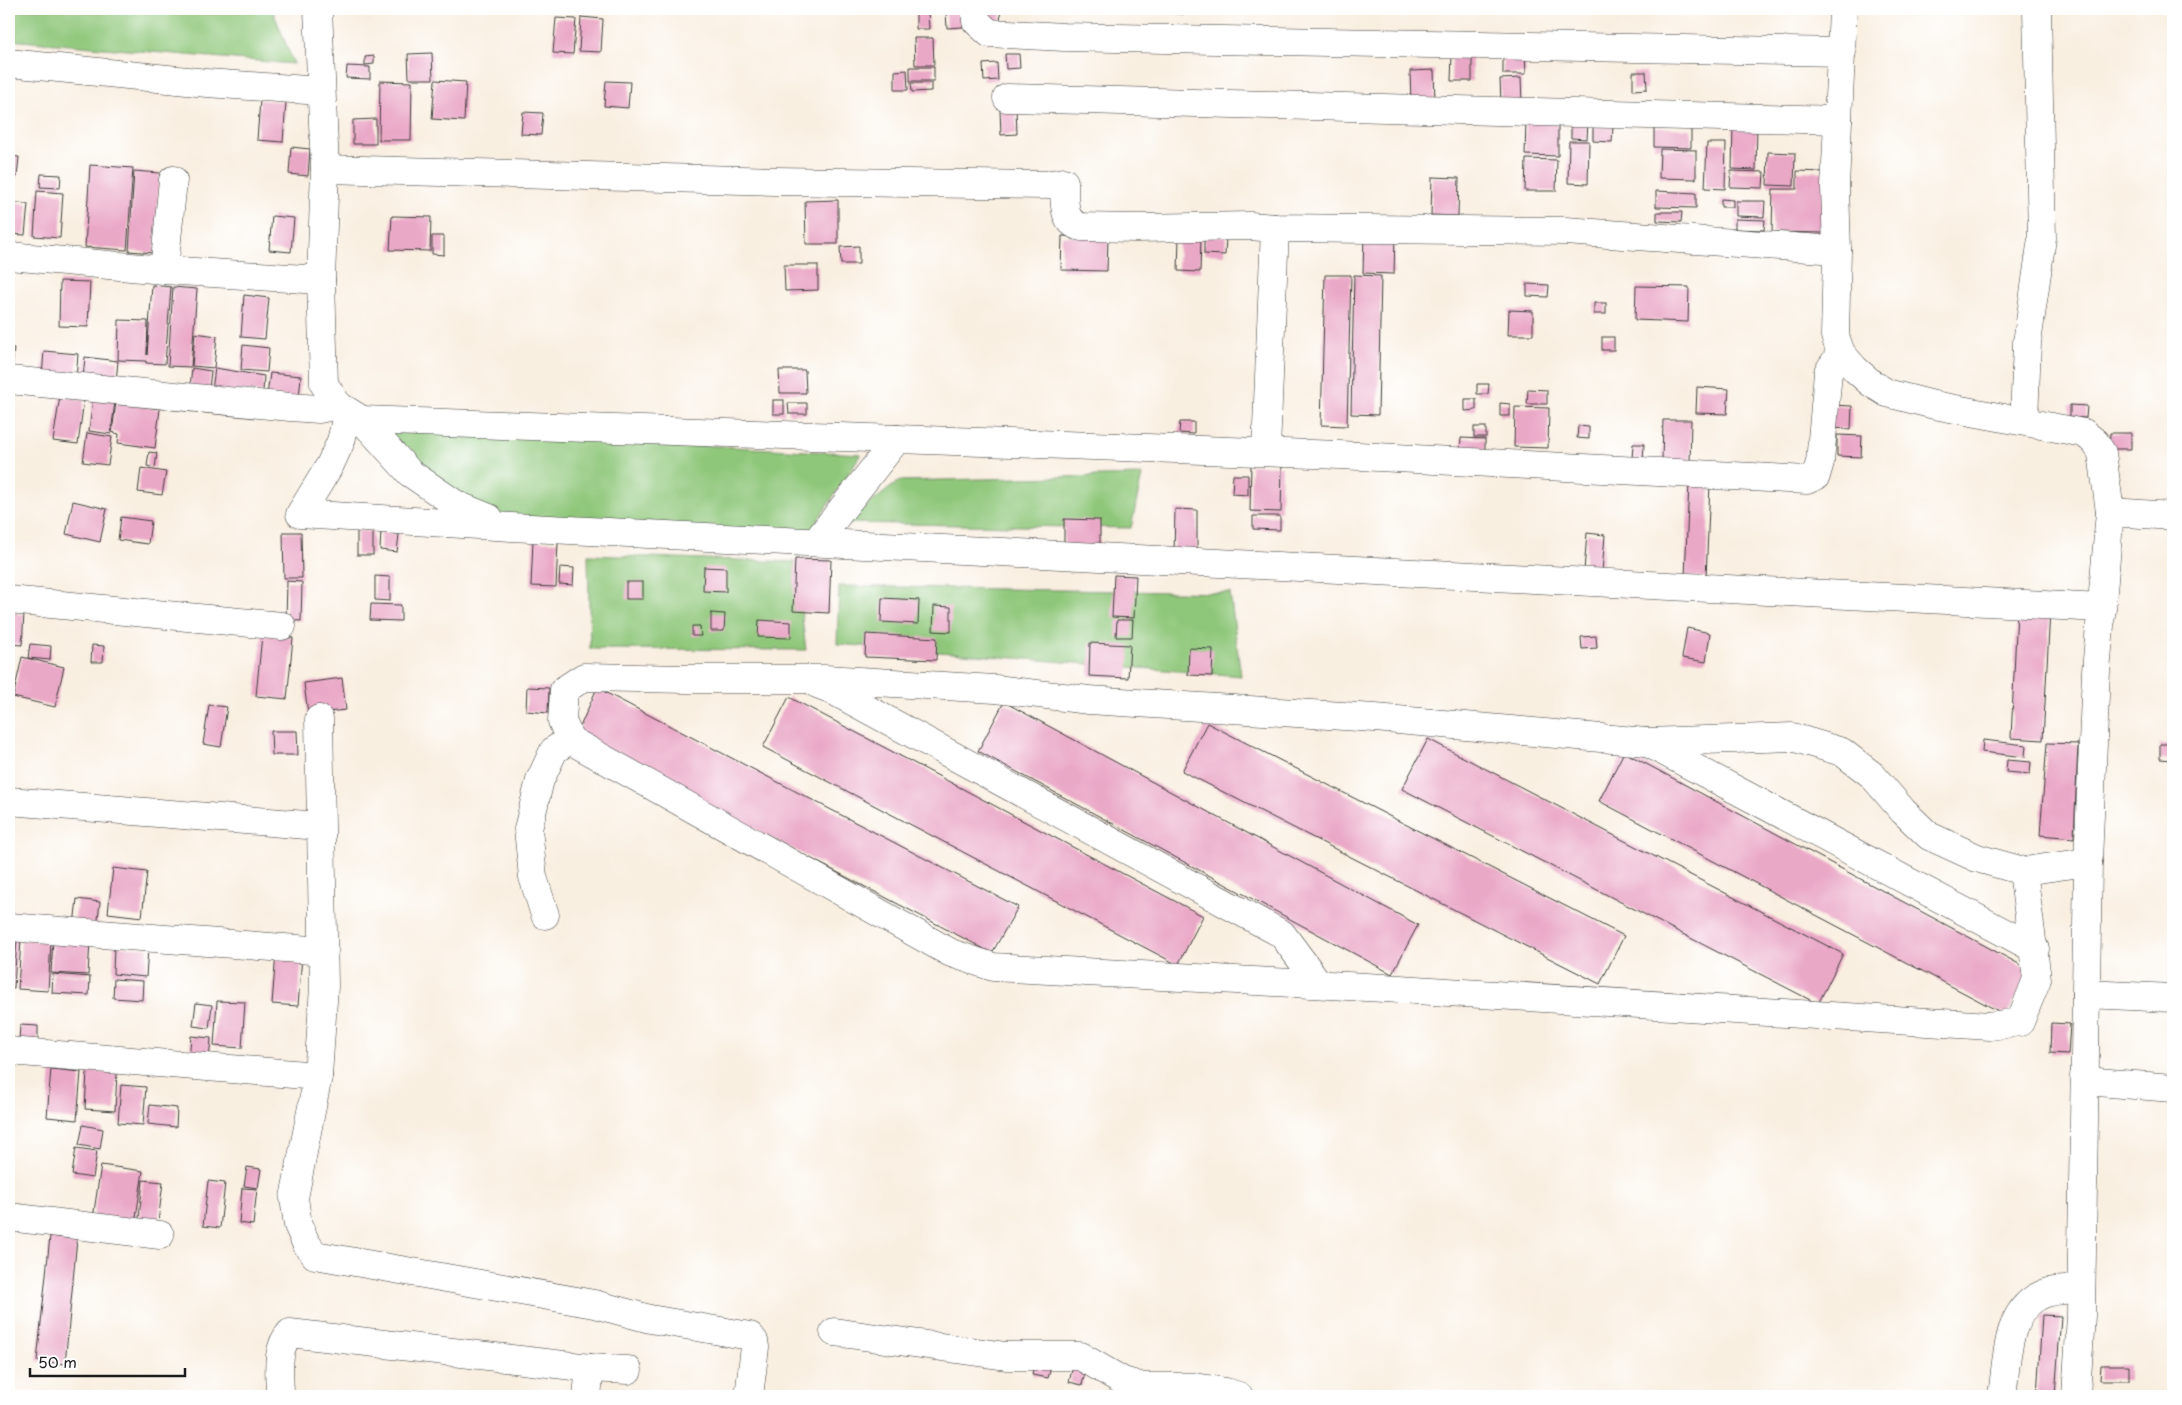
<svg xmlns="http://www.w3.org/2000/svg" width="2182" height="1405" viewBox="0 0 2182 1405" font-family="'Playpen Sans',sans-serif">
	<rect width="100%" height="100%" fill="#fff"/>
	<filter id="ink" filterUnits="userSpaceOnUse"><feTurbulence type="fractalNoise" baseFrequency=".02" numOctaves="2"/><feDisplacementMap in="SourceGraphic" scale="10" xChannelSelector="R" yChannelSelector="G"/><feConvolveMatrix kernelMatrix="1 2 1 2 8 2 1 2 1" color-interpolation-filters="sRGB"/></filter>
	<filter id="wash" filterUnits="userSpaceOnUse"><feTurbulence type="fractalNoise" baseFrequency=".0096" numOctaves="4" result="noise"/><feDisplacementMap in="SourceGraphic" scale="20" xChannelSelector="R" yChannelSelector="G"/><feGaussianBlur stdDeviation="1.12" result="paint"/><feColorMatrix in="noise" values="0 0 0 0 0 0 0 0 0 0 0 0 0 0 0 0 0 1.4 0 .05"/><feComposite in="paint" operator="in"/></filter>
	<g filter="url(#wash)">
		<rect width="100%" height="100%" fill="#f9efe1"/>
		<!-- green -->
		<g fill="#8fc77a" stroke="#56724b">
			<path d="M 9,9 L 272,9 L 294,64 L 9,40 Z"/>
			<path d="M 374,427 L 861,454 L 808,535 L 509,519 L 455,493 Z"/>
			<path d="M 1142,475 L 1131,528 L 845,523 L 899,481 Z"/>
			<path d="M 588,555 L 795,562 L 806,650 L 590,649 Z"/>
			<path d="M 839,586 L 1230,593 L 1241,676 L 837,644 Z"/>
		</g>
		<g id="blocks">
			<!-- building -->
			<g fill="#eaa8c7">
				<path d="M 983,9 L 1000,9 L 1001,27 Z"/>
				<path d="M 1165,9 L 1185,9 L 1184,14 L 1165,13 Z"/>
				<path d="M 916,10 L 928,10 L 929,29 L 916,29 Z"/>
				<path d="M 946,13 L 962,13 L 963,27 L 947,28 Z"/>
				<path d="M 581,17 L 603,19 L 601,52 L 579,51 Z"/>
				<path d="M 556,18 L 576,19 L 573,54 L 553,53 Z"/>
				<path d="M 914,38 L 933,38 L 934,65 L 915,65 Z"/>
				<path d="M 432,53 L 433,79 L 409,79 L 408,54 Z"/>
				<path d="M 1503,53 L 1525,53 L 1526,74 L 1503,74 Z"/>
				<path d="M 1005,54 L 1019,54 L 1020,68 L 1006,69 Z"/>
				<path d="M 1452,55 L 1472,55 L 1472,81 L 1451,81 Z"/>
				<path d="M 374,56 L 374,64 L 365,65 L 365,57 Z"/>
				<path d="M 997,63 L 998,80 L 984,81 L 983,64 Z"/>
				<path d="M 347,66 L 370,67 L 370,79 L 346,78 Z"/>
				<rect x="910" y="67" width="24" height="14"/>
				<path d="M 907,70 L 908,90 L 895,90 L 895,71 Z"/>
				<path d="M 1434,70 L 1435,101 L 1411,102 L 1410,71 Z"/>
				<path d="M 1633,72 L 1646,72 L 1647,89 L 1633,90 Z"/>
				<path d="M 1521,78 L 1522,102 L 1501,103 L 1500,79 Z"/>
				<path d="M 435,80 L 466,82 L 464,121 L 432,119 Z"/>
				<path d="M 380,81 L 412,82 L 411,140 L 379,140 Z"/>
				<path d="M 606,81 L 630,82 L 628,108 L 604,106 Z"/>
				<path d="M 911,83 L 931,83 L 931,91 L 912,92 Z"/>
				<path d="M 260,100 L 286,102 L 283,142 L 257,140 Z"/>
				<path d="M 1016,109 L 1017,134 L 1001,135 L 1000,110 Z"/>
				<path d="M 523,112 L 543,113 L 541,135 L 521,134 Z"/>
				<path d="M 376,119 L 376,144 L 353,144 L 353,120 Z"/>
				<path d="M 1526,121 L 1558,122 L 1558,156 L 1525,155 Z"/>
				<path d="M 1571,122 L 1588,122 L 1587,139 L 1571,138 Z"/>
				<path d="M 1593,126 L 1613,127 L 1612,142 L 1593,141 Z"/>
				<path d="M 1733,126 L 1757,126 L 1756,170 L 1732,169 Z"/>
				<path d="M 1654,127 L 1691,129 L 1691,148 L 1654,147 Z"/>
				<path d="M 1569,141 L 1589,141 L 1588,184 L 1568,183 Z"/>
				<path d="M 1707,143 L 1726,143 L 1725,189 L 1705,188 Z"/>
				<path d="M 291,147 L 310,149 L 308,176 L 289,174 Z"/>
				<path d="M 1660,149 L 1696,150 L 1696,179 L 1659,178 Z"/>
				<path d="M 1768,152 L 1795,153 L 1794,186 L 1767,185 Z"/>
				<path d="M 9,156 L 19,157 L 17,177 L 9,176 Z"/>
				<path d="M 1526,159 L 1557,160 L 1556,191 L 1525,191 Z"/>
				<path d="M 90,165 L 133,168 L 127,250 L 85,247 Z"/>
				<path d="M 134,171 L 160,173 L 155,253 L 129,251 Z"/>
				<path d="M 1731,171 L 1764,172 L 1763,188 L 1730,187 Z"/>
				<path d="M 1797,171 L 1825,172 L 1823,233 L 1772,232 L 1773,189 L 1797,189 Z"/>
				<path d="M 41,174 L 61,175 L 60,188 L 40,187 Z"/>
				<path d="M 1432,177 L 1459,178 L 1458,216 L 1431,215 Z"/>
				<path d="M 9,188 L 12,188 L 10,202 L 28,204 L 25,235 L 9,234 Z"/>
				<path d="M 37,191 L 63,193 L 60,238 L 34,236 Z"/>
				<path d="M 1656,191 L 1696,193 L 1696,208 L 1656,207 Z"/>
				<path d="M 1721,199 L 1733,200 L 1733,207 L 1721,207 Z"/>
				<path d="M 838,200 L 838,244 L 806,244 L 805,201 Z"/>
				<path d="M 1736,201 L 1765,201 L 1764,217 L 1736,216 Z"/>
				<path d="M 1657,212 L 1682,212 L 1681,222 L 1657,221 Z"/>
				<path d="M 272,216 L 294,218 L 291,252 L 269,250 Z"/>
				<path d="M 392,216 L 431,217 L 430,251 L 390,250 Z"/>
				<path d="M 1735,219 L 1765,220 L 1764,230 L 1735,229 Z"/>
				<path d="M 1364,234 L 1395,235 L 1394,274 L 1363,273 Z"/>
				<path d="M 432,236 L 444,236 L 444,255 L 432,254 Z"/>
				<path d="M 1062,236 L 1108,238 L 1107,271 L 1061,270 Z"/>
				<path d="M 1179,237 L 1201,238 L 1200,272 L 1178,271 Z"/>
				<path d="M 1204,237 L 1226,237 L 1225,255 L 1204,254 Z"/>
				<path d="M 859,246 L 859,264 L 841,264 L 840,247 Z"/>
				<path d="M 784,265 L 818,265 L 818,290 L 785,291 Z"/>
				<path d="M 1325,275 L 1351,275 L 1347,426 L 1321,425 Z"/>
				<path d="M 1354,275 L 1381,276 L 1378,415 L 1351,414 Z"/>
				<path d="M 60,281 L 90,282 L 88,327 L 59,326 Z"/>
				<path d="M 1527,284 L 1549,285 L 1548,297 L 1527,296 Z"/>
				<path d="M 152,285 L 171,287 L 165,364 L 146,363 L 146,361 L 118,360 L 119,320 L 148,321 L 147,355 Z"/>
				<path d="M 1636,286 L 1689,287 L 1688,322 L 1635,320 Z"/>
				<path d="M 173,287 L 197,289 L 191,367 L 168,366 Z"/>
				<path d="M 244,295 L 269,298 L 265,339 L 241,337 Z"/>
				<rect x="1594" y="303" width="12" height="11"/>
				<path d="M 1509,310 L 1533,311 L 1533,335 L 1508,335 Z"/>
				<path d="M 195,333 L 217,336 L 214,368 L 192,366 Z"/>
				<rect x="1602" y="337" width="12" height="13"/>
				<path d="M 243,345 L 269,348 L 267,372 L 241,370 Z"/>
				<path d="M 9,347 L 14,348 L 12,370 L 9,370 Z"/>
				<path d="M 44,351 L 78,354 L 76,380 L 42,377 Z"/>
				<path d="M 85,357 L 118,361 L 116,382 L 83,379 Z"/>
				<path d="M 192,368 L 211,371 L 209,389 L 190,387 Z"/>
				<path d="M 215,368 L 264,376 L 263,392 L 212,390 Z"/>
				<path d="M 779,370 L 805,370 L 806,393 L 780,393 Z"/>
				<path d="M 270,373 L 301,376 L 299,398 L 267,395 Z"/>
				<path d="M 1477,384 L 1489,384 L 1488,394 L 1477,394 Z"/>
				<path d="M 1697,387 L 1729,389 L 1727,414 L 1696,413 Z"/>
				<path d="M 1528,389 L 1547,390 L 1547,404 L 1527,404 Z"/>
				<path d="M 60,396 L 84,400 L 78,444 L 53,441 Z"/>
				<path d="M 93,398 L 115,401 L 111,434 L 89,431 Z"/>
				<path d="M 1465,399 L 1476,399 L 1476,410 L 1465,411 Z"/>
				<rect x="773" y="400" width="11" height="14"/>
				<path d="M 116,402 L 160,409 L 155,448 L 118,443 L 119,434 L 112,432 Z"/>
				<path d="M 788,403 L 807,403 L 807,414 L 789,414 Z"/>
				<path d="M 1500,403 L 1510,404 L 1510,416 L 1500,416 Z"/>
				<path d="M 1831,405 L 1852,406 L 1851,429 L 1830,428 Z"/>
				<path d="M 2070,405 L 2087,406 L 2086,418 L 2070,417 Z"/>
				<path d="M 1515,407 L 1549,408 L 1548,448 L 1514,447 Z"/>
				<path d="M 1663,420 L 1691,420 L 1690,463 L 1662,463 Z"/>
				<path d="M 1180,422 L 1194,422 L 1194,434 L 1179,433 Z"/>
				<path d="M 1578,426 L 1589,427 L 1589,439 L 1577,438 Z"/>
				<rect x="1474" y="427" width="12" height="10"/>
				<path d="M 87,433 L 112,437 L 108,465 L 83,462 Z"/>
				<path d="M 2110,433 L 2131,433 L 2131,449 L 2109,449 Z"/>
				<path d="M 1837,435 L 1862,436 L 1861,457 L 1837,456 Z"/>
				<path d="M 1461,438 L 1485,439 L 1485,454 L 1460,453 Z"/>
				<path d="M 1633,444 L 1644,444 L 1643,460 L 1632,459 Z"/>
				<path d="M 149,452 L 157,453 L 155,468 L 147,466 Z"/>
				<path d="M 1251,465 L 1282,466 L 1281,512 L 1250,511 Z"/>
				<path d="M 141,468 L 166,472 L 162,495 L 138,492 Z"/>
				<path d="M 1233,475 L 1248,475 L 1248,495 L 1232,494 Z"/>
				<path d="M 1689,483 L 1710,484 L 1706,578 L 1685,576 Z"/>
				<path d="M 73,501 L 107,509 L 100,542 L 66,534 Z"/>
				<path d="M 1175,509 L 1197,510 L 1197,556 L 1174,555 Z"/>
				<path d="M 1253,516 L 1280,516 L 1280,530 L 1253,529 Z"/>
				<path d="M 121,517 L 151,521 L 148,544 L 118,540 Z"/>
				<path d="M 1064,519 L 1100,520 L 1100,547 L 1064,546 Z"/>
				<rect x="357" y="531" width="16" height="24"/>
				<path d="M 283,532 L 301,532 L 302,578 L 284,578 Z"/>
				<path d="M 381,532 L 399,534 L 397,552 L 380,550 Z"/>
				<path d="M 1587,533 L 1605,535 L 1602,572 L 1584,571 Z"/>
				<path d="M 533,541 L 558,542 L 556,587 L 531,586 Z"/>
				<path d="M 795,559 L 831,560 L 829,613 L 793,611 Z"/>
				<path d="M 560,567 L 574,568 L 573,585 L 559,584 Z"/>
				<path d="M 704,567 L 726,568 L 726,592 L 703,591 Z"/>
				<path d="M 1114,575 L 1136,576 L 1134,618 L 1112,617 Z"/>
				<path d="M 375,576 L 390,577 L 390,601 L 375,600 Z"/>
				<path d="M 287,581 L 302,582 L 301,621 L 286,620 Z"/>
				<rect x="626" y="582" width="17" height="17"/>
				<path d="M 882,598 L 919,600 L 918,624 L 881,622 Z"/>
				<path d="M 371,604 L 401,605 L 401,621 L 370,620 Z"/>
				<path d="M 934,606 L 951,607 L 951,632 L 933,631 Z"/>
				<path d="M 2017,610 L 2050,611 L 2043,740 L 2011,738 Z"/>
				<path d="M 9,613 L 24,614 L 22,645 L 9,644 Z"/>
				<path d="M 711,613 L 725,614 L 724,631 L 711,631 Z"/>
				<path d="M 759,620 L 791,622 L 791,638 L 758,637 Z"/>
				<path d="M 1117,620 L 1133,620 L 1132,637 L 1116,637 Z"/>
				<path d="M 692,626 L 700,626 L 701,636 L 692,636 Z"/>
				<path d="M 1687,628 L 1710,633 L 1706,662 L 1682,658 Z"/>
				<path d="M 866,634 L 937,638 L 936,660 L 865,657 Z"/>
				<path d="M 262,635 L 293,638 L 287,699 L 256,696 Z"/>
				<path d="M 1596,636 L 1597,648 L 1582,649 L 1581,637 Z"/>
				<path d="M 1090,643 L 1130,645 L 1128,678 L 1089,676 Z"/>
				<path d="M 30,644 L 51,646 L 50,660 L 28,658 Z"/>
				<path d="M 92,645 L 104,646 L 103,662 L 91,662 Z"/>
				<path d="M 1189,648 L 1213,649 L 1212,676 L 1188,675 Z"/>
				<path d="M 22,657 L 64,667 L 55,707 L 13,697 Z"/>
				<path d="M 342,678 L 346,710 L 308,714 L 304,683 Z"/>
				<path d="M 527,687 L 549,688 L 548,713 L 526,711 Z"/>
				<path d="M 597,688 L 1018,907 L 992,953 L 576,736 Z"/>
				<path d="M 789,697 L 1203,916 L 1178,965 L 763,747 Z"/>
				<path d="M 1004,702 L 1418,925 L 1392,974 L 978,751 Z"/>
				<path d="M 209,705 L 227,707 L 221,747 L 203,744 Z"/>
				<path d="M 1207,723 L 1624,936 L 1600,984 L 1182,771 Z"/>
				<path d="M 271,731 L 297,731 L 298,755 L 272,755 Z"/>
				<path d="M 1428,739 L 1843,954 L 1818,1004 L 1402,789 Z"/>
				<path d="M 1983,740 L 2026,745 L 2025,757 L 1982,752 Z"/>
				<path d="M 2047,743 L 2078,744 L 2074,838 L 2040,835 Z"/>
				<path d="M 2160,744 L 2173,744 L 2173,760 L 2160,759 Z"/>
				<path d="M 1624,752 L 2032,971 L 2006,1015 L 1599,801 Z"/>
				<path d="M 2007,760 L 2031,762 L 2030,774 L 2006,772 Z"/>
				<path d="M 9,812 L 13,812 L 11,841 L 9,841 Z"/>
				<path d="M 113,868 L 147,872 L 142,917 L 108,913 Z"/>
				<path d="M 77,899 L 100,902 L 97,928 L 74,925 Z"/>
				<path d="M 9,937 L 17,938 L 14,988 L 9,987 Z"/>
				<path d="M 21,939 L 51,942 L 48,991 L 18,989 Z"/>
				<path d="M 53,939 L 90,941 L 88,975 L 51,973 Z"/>
				<path d="M 114,946 L 148,948 L 146,977 L 113,974 Z"/>
				<path d="M 276,953 L 302,956 L 298,1006 L 272,1004 Z"/>
				<path d="M 53,974 L 90,977 L 89,995 L 52,993 Z"/>
				<path d="M 114,979 L 143,981 L 142,1000 L 113,998 Z"/>
				<path d="M 217,1001 L 245,1002 L 242,1048 L 214,1046 Z"/>
				<path d="M 196,1003 L 212,1005 L 209,1028 L 193,1026 Z"/>
				<path d="M 2051,1023 L 2070,1024 L 2068,1054 L 2050,1053 Z"/>
				<path d="M 20,1025 L 38,1026 L 38,1041 L 19,1040 Z"/>
				<path d="M 191,1036 L 211,1038 L 209,1062 L 189,1060 Z"/>
				<path d="M 51,1069 L 81,1072 L 77,1120 L 47,1117 Z"/>
				<path d="M 87,1071 L 117,1073 L 115,1111 L 85,1109 Z"/>
				<path d="M 121,1085 L 146,1087 L 143,1125 L 118,1123 Z"/>
				<path d="M 150,1105 L 177,1108 L 176,1127 L 148,1124 Z"/>
				<path d="M 83,1125 L 103,1129 L 100,1149 L 79,1145 Z"/>
				<path d="M 76,1148 L 97,1151 L 93,1178 L 72,1175 Z"/>
				<path d="M 101,1165 L 143,1171 L 134,1231 L 92,1225 Z"/>
				<path d="M 247,1167 L 261,1169 L 258,1188 L 244,1186 Z"/>
				<path d="M 143,1180 L 163,1182 L 157,1231 L 138,1228 Z"/>
				<path d="M 208,1181 L 225,1183 L 220,1228 L 203,1226 Z"/>
				<path d="M 242,1188 L 257,1189 L 253,1225 L 239,1223 Z"/>
				<path d="M 50,1236 L 77,1239 L 65,1364 L 37,1361 Z"/>
				<path d="M 2042,1315 L 2061,1316 L 2055,1396 L 2037,1395 Z"/>
				<path d="M 1034,1363 L 1051,1367 L 1048,1378 L 1032,1375 Z"/>
				<path d="M 2101,1365 L 2129,1365 L 2129,1380 L 2100,1380 Z"/>
				<path d="M 1073,1366 L 1086,1369 L 1082,1385 L 1069,1382 Z"/>
			</g>
		</g>
	</g>
	<g filter="url(#ink)">
		<use href="#blocks" fill-opacity="0" stroke="#3d3c3a" stroke-width="1"/>
		<g fill="none" stroke-linecap="round" stroke-linejoin="round">
			<defs>
				<g id="minor">
					<path d="M 318,9 L 325,169 L 321,280 L 324,384 L 338,405 L 362,420 L 410,473 L 457,505 L 489,518"/>
					<path d="M 975,9 L 976,21 L 989,33 L 1064,37 L 1842,52"/>
					<path d="M 1843,9 L 1835,187 L 1837,250 L 1835,336 L 1841,353 L 1855,369 L 1871,383 L 1887,393 L 1934,405 L 2084,433 L 2095,442 L 2102,453 L 2110,512 L 2096,671 L 2088,862 L 2081,1315 L 2076,1396"/>
					<path d="M 9,63 L 207,83 L 321,91"/>
					<path d="M 1007,98 L 1838,120"/>
					<path d="M 325,169 L 776,181 L 1044,185 L 1064,182 C 1065,199 1061,222 1081,227 L 1137,228 L 1250,226 L 1275,228 L 1565,231 L 1837,250"/>
					<path d="M 9,256 L 164,270 L 321,280"/>
					<path d="M 164,270 L 173,180"/>
					<path d="M 9,380 L 290,407 L 319,409 L 338,405"/>
					<path d="M 348,412 L 341,441 L 330,465 L 300,514 L 511,527 L 2102,608"/>
					<path d="M 362,420 L 897,439"/>
					<path d="M 2024,421 L 2027,343 L 2042,238 L 2037,9"/>
					<path d="M 1266,451 L 1275,228"/>
					<path d="M 2110,512 L 2173,516"/>
					<path d="M 816,542 L 897,439 L 1340,455 L 1807,480 L 1816,476 L 1820,462 L 1828,372 L 1841,353"/>
					<path d="M 9,600 L 282,626"/>
					<path d="M 817,684 L 830,689 L 1282,934 L 1319,984"/>
					<path d="M 319,719 L 324,986 L 318,1076 L 294,1198 L 298,1225 L 306,1243 L 315,1255 L 594,1304 L 650,1319 L 750,1336 L 754,1341 L 755,1347 L 749,1396"/>
					<path d="M 1646,742 L 2035,949"/>
					<path d="M 9,801 L 319,826"/>
					<path d="M 2023,871 L 2037,979 L 2020,1022 L 1990,1026 L 1384,988 L 993,967 L 951,953 L 570,740 L 562,721 L 564,690 L 584,677 L 687,679 L 825,679 L 995,689 L 1089,700 L 1375,718 L 1646,742 L 1792,737 L 1842,752 L 1872,775 L 1903,811 L 1929,836 L 1977,858 L 2023,871 L 2088,862"/>
					<path d="M 545,915 L 533,877 L 528,829 L 540,780 L 554,750 L 570,740"/>
					<path d="M 9,927 L 324,951"/>
					<path d="M 2086,994 L 2173,998"/>
					<path d="M 9,1051 L 318,1076"/>
					<path d="M 2084,1076 L 2097,1082 L 2173,1088"/>
					<path d="M 9,1217 L 160,1235"/>
					<path d="M 834,1332 L 1006,1356 L 1080,1356 L 1123,1381 L 1143,1387 L 1195,1387 L 1226,1392 L 1239,1396"/>
					<path d="M 280,1396 C 280,1376 275,1349 290,1333 L 590,1368 L 628,1370"/>
					<path d="M 587,1396 L 590,1368"/>
					<path d="M 2002,1396 C 2007,1364 2005,1313 2039,1296 C 2052,1289 2067,1290 2081,1289"/>
				</g>
			</defs>
			<!-- minor casing -->
			<use href="#minor" stroke="#3d3c3a" stroke-width="29"/>
			<!-- minor -->
			<use href="#minor" stroke="#fff" stroke-width="28"/>
		</g>
	</g>
	<!-- margin -->
	<rect width="2182" height="1405" fill="none" stroke="#fff" stroke-width="30"/>
	<!-- scale -->
	<path d="M30 1368v8h155v-8" fill="none" stroke="#1c1c1c" stroke-width="2.5"/>
	<text x="38" y="1368" font-size="15" fill="#1c1c1c" stroke="#ffffff" stroke-width="4" paint-order="stroke">50 m</text>
</svg>
